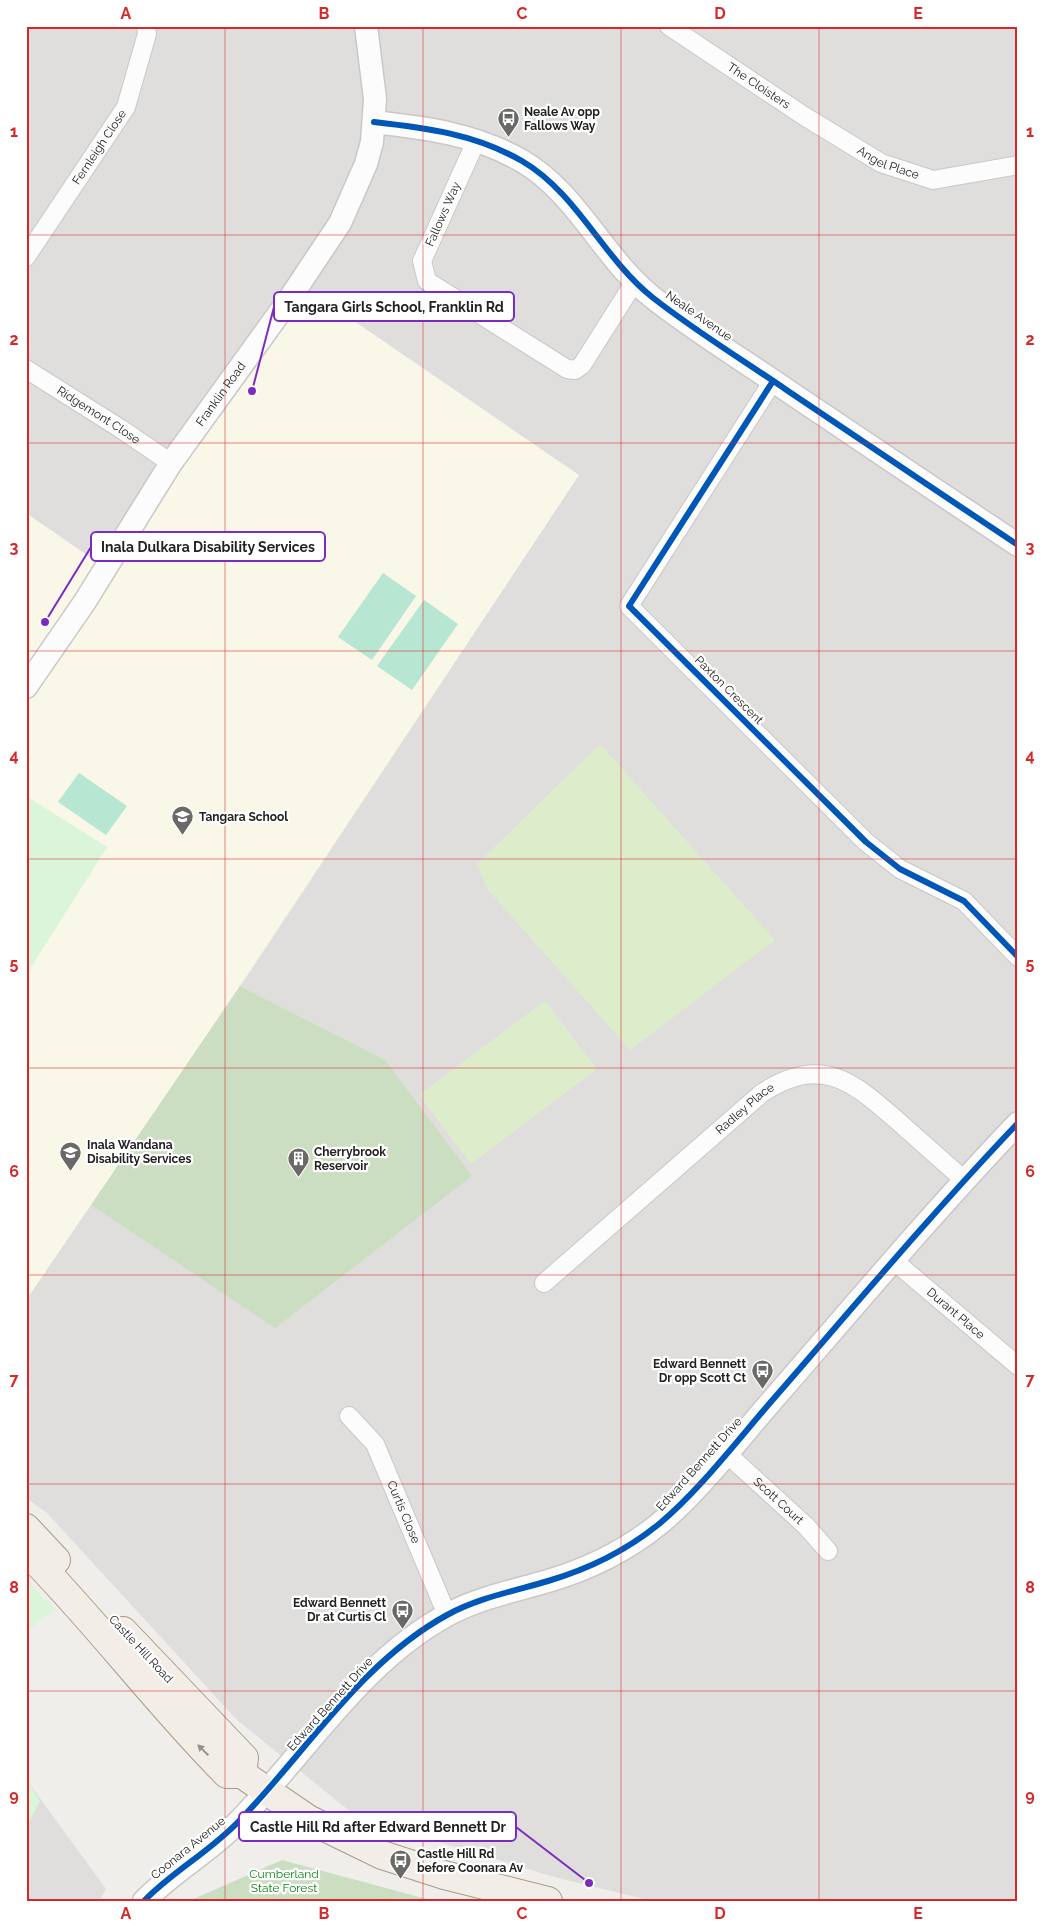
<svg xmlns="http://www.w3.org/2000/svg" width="1044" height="1927" viewBox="0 0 1044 1927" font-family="Raleway,sans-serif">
	<rect width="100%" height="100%" fill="#f0eeeb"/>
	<!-- residential -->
	<g fill="#dfdedc">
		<path d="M 26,26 L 1018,26 L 1018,1901 L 652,1901 L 554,1877 L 357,1817 L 237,1720 L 46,1512 L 26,1498 L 26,1300 L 91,1205 L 275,1327 L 385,1060 L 240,986 L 579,475 L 26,687 Z"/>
		<path d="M 26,1779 L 106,1889 L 99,1901 L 26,1901 Z"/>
	</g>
	<!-- education -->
	<g fill="#f8f7e8">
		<path d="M 300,284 L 579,475 L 240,986 L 26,1300 L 26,687 Z"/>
		<path d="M 26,513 L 103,566 L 26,679 Z"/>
	</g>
	<!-- grass -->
	<g fill="#ddeccb">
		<path d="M 600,744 L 775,940 L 630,1050 L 488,890 L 477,864 Z"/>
		<path d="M 545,1001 L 597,1069 L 471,1164 L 419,1095 Z"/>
	</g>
	<!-- forest -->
	<g fill="#cbdec1">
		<path d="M 240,986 L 385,1060 L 472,1176 L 275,1328 L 91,1205 Z"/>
		<path d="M 282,1860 L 434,1901 L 189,1901 Z"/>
	</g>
	<!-- park -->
	<g fill="#daf5da">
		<path d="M 26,796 L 107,847 L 26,975 Z"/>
		<path d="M 26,1580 L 55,1609 L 26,1632 Z"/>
		<path d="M 26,1779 L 40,1801 L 26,1828 Z"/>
	</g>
	<!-- pitch -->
	<g fill="#b7e6d2">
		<path d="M 383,573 L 416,596 L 372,660 L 338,637 Z"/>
		<path d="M 424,600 L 458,624 L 412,690 L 377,666 Z"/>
		<path d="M 79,773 L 127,806 L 106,835 L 58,802 Z"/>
	</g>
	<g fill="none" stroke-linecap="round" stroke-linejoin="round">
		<defs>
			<g id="minor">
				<path id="s1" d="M 669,26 L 804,116 L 881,163 L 933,180 L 1018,165"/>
				<path d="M 477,139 L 422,261 L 427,281 L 567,369 L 575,370 L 582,365 L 635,281"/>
				<path id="s2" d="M 26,257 L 126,107 L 147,34 L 146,26"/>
				<path id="s3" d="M 26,369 L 121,429 L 171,463"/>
				<path d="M 773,381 L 629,606 L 866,842 L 900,869 L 964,901 L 1018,957"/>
				<path id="s4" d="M 894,1261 L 1018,1366"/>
				<path id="s5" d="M 544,1283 L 762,1093 C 823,1053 854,1083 900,1123 C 921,1142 943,1161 964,1180"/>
				<path id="s6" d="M 349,1416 L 375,1444 L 447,1615"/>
				<path id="s7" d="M 726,1453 L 806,1526 L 828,1551"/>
			</g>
			<g id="tertiary">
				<path d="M 374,122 C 427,128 475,134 522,161 C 577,193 603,258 652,297 C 695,331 743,360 788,391 C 865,443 941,494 1018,545"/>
				<path id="s8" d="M 26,687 L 84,603 L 171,463 L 288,301 L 340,223 L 366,164 L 372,142 L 375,99 L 366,26"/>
				<path d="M 144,1901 C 173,1871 211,1851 240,1820 C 306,1752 361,1662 447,1615 C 478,1598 514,1591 548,1581 C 589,1569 627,1550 659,1524 C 700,1490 740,1437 776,1396 C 856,1304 934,1211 1018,1123"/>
			</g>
			<g id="primary">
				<path d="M 26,1528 L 56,1560"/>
				<path d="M 26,1551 C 97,1622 156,1703 227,1774 L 242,1774 L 308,1819 L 382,1855 L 444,1875 L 548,1901"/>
				<path d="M 123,1631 L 244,1758 L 242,1774"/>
			</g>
		</defs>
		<!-- minor casing -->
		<use href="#minor" stroke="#c9c8c7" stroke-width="20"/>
		<!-- tertiary casing -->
		<use href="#tertiary" stroke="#c9c8c7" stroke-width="25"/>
		<!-- primary casing -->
		<use href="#primary" stroke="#a79c86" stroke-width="30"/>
		<!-- minor -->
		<use href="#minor" stroke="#fdfcfc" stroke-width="18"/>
		<!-- tertiary -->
		<use href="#tertiary" stroke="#fdfcfc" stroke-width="22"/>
		<!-- primary -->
		<use href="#primary" stroke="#f3ede7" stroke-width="28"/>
		<defs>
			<g id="cycleway">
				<path d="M 374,122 C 427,128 475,134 522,161 C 577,193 603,258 652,297 C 695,331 743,360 788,391 C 865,443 941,494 1018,545"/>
				<path d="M 773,381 L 629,606 L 866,842 L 900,869 L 964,901 L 1018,957"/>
				<path d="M 144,1901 C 173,1871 211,1851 240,1820 C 306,1752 361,1662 447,1615 C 478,1598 514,1591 548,1581 C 589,1569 627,1550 659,1524 C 700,1490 740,1437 776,1396 C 856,1304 934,1211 1018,1123"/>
			</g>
		</defs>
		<!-- cycleway casing -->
		<use href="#cycleway" stroke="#fff" stroke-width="9"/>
		<!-- cycleway -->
		<use href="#cycleway" stroke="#0057b8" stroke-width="6"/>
	</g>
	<!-- one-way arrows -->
	<defs><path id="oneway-solid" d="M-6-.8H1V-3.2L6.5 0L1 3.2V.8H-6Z" transform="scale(1.25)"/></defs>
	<use fill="#95928e" href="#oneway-solid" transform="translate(203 1750) rotate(-135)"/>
	<!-- grid -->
	<path fill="none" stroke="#d62828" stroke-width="1" stroke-opacity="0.55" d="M 225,26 L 225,1901M 423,26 L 423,1901M 621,26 L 621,1901M 819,26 L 819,1901M 26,235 L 1018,235M 26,443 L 1018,443M 26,651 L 1018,651M 26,859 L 1018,859M 26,1068 L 1018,1068M 26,1275 L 1018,1275M 26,1484 L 1018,1484M 26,1691 L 1018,1691"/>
	<!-- icons -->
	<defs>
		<symbol id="bus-pin" viewBox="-11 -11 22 30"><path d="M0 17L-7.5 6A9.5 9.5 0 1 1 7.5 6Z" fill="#6a6968" stroke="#fff"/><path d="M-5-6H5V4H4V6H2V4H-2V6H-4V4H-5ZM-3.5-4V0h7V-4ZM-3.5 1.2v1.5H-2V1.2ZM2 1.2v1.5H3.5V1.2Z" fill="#fff"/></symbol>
		<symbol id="school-pin" viewBox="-11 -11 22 30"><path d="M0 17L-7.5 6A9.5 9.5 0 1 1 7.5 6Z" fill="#6a6968" stroke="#fff"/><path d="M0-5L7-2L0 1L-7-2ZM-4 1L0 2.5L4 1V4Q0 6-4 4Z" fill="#fff"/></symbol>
		<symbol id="building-pin" viewBox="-11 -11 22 30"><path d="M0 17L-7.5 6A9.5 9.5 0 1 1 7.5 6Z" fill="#6a6968" stroke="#fff"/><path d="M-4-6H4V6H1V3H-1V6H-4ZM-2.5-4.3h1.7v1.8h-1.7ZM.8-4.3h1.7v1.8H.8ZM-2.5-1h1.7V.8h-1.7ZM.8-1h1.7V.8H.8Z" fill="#fff"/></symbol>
	</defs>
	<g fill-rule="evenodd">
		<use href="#bus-pin" x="496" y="106" width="25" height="34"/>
		<use href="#school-pin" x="170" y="804" width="25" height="34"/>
		<use href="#school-pin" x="58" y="1140" width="25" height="34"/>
		<use href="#building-pin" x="286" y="1146" width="25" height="34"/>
		<use href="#bus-pin" x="750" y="1358" width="25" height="34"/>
		<use href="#bus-pin" x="390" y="1598" width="25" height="34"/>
		<use href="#bus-pin" x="388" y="1848" width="25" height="34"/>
	</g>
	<g text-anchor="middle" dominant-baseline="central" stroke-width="4.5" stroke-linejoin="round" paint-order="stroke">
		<!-- street labels -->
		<g font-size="12" fill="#222" stroke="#fff">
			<text stroke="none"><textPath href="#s1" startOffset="108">The Cloisters</textPath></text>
			<text stroke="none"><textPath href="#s2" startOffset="132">Fernleigh Close</textPath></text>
			<text stroke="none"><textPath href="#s1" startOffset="259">Angel Place</textPath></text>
			<text transform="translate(443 214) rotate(-66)">Fallows Way</text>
			<text transform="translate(699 316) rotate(35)">Neale Avenue</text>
			<text stroke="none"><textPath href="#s8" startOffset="352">Franklin Road</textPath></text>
			<text stroke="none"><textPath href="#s3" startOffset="86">Ridgemont Close</textPath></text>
			<text transform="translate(729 690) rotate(45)">Paxton Crescent</text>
			<text stroke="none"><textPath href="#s5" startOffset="266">Radley Place</textPath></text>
			<text stroke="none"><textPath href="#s4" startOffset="81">Durant Place</textPath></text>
			<text transform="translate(699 1464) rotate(-48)">Edward Bennett Drive</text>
			<text stroke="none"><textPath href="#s7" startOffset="71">Scott Court</textPath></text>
			<text stroke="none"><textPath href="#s6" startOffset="112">Curtis Close</textPath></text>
			<text transform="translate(141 1649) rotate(47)">Castle Hill Road</text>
			<text transform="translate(330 1704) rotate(-48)">Edward Bennett Drive</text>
			<text transform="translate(188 1848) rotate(-39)">Coonara Avenue</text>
		</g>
		<!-- poi labels -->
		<g font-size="12" font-weight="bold" fill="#222" stroke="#fff" text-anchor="start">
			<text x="524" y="112">Neale Av opp<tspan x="524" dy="14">Fallows Way</tspan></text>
			<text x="199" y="817">Tangara School</text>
			<text x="87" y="1145">Inala Wandana<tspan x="87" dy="14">Disability Services</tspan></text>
			<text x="314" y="1152">Cherrybrook<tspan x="314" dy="14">Reservoir</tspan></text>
			<text x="746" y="1364" text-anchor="end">Edward Bennett<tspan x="746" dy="14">Dr opp Scott Ct</tspan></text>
			<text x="386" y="1603" text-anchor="end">Edward Bennett<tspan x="386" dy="14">Dr at Curtis Cl</tspan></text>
			<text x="417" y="1854">Castle Hill Rd<tspan x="417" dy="14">before Coonara Av</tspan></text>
		</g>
		<!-- park labels -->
		<g font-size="12" fill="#0c8416" stroke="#fff">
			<text x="284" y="1874">Cumberland<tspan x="284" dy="14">State Forest</tspan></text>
		</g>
	</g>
	<!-- callouts -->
	<path fill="none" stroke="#7b2cbf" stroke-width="2" d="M252 391L274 307M45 622L91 547M589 1883L516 1827"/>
	<g fill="#7b2cbf" stroke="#fff" stroke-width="2">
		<circle cx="252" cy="391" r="5"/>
		<circle cx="45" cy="622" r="5"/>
		<circle cx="589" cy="1883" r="5"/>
	</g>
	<g fill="#fff" stroke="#7b2cbf" stroke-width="2">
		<rect x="274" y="292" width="240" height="29" rx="5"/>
		<rect x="91" y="532" width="234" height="29" rx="5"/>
		<rect x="239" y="1812" width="277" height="29" rx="5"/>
	</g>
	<g font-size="14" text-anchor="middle" font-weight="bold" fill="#222">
		<text x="394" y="312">Tangara Girls School, Franklin Rd</text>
		<text x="208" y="552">Inala Dulkara Disability Services</text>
		<text x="378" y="1832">Castle Hill Rd after Edward Bennett Dr</text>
	</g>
	<!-- border -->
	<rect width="1044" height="1927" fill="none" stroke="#ffffff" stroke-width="55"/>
	<rect x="28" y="28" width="988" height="1872" fill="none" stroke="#d62828" stroke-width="2"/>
	<g font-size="16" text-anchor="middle" font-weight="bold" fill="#d62828">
		<text x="126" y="19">A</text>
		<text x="324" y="19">B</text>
		<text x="522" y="19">C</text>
		<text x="720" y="19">D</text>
		<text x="918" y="19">E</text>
		<text x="14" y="137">1</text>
		<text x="1030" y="137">1</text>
		<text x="14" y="345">2</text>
		<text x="1030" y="345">2</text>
		<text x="14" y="553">3</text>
		<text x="1030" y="553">3</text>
		<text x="14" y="761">4</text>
		<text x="1030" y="761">4</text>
		<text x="14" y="969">5</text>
		<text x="1030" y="969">5</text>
		<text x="14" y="1177">6</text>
		<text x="1030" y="1177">6</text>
		<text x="14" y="1385">7</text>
		<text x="1030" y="1385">7</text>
		<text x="14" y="1593">8</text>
		<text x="1030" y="1593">8</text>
		<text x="14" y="1801">9</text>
		<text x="1030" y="1801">9</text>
		<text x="126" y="1919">A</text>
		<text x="324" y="1919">B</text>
		<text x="522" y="1919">C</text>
		<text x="720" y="1919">D</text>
		<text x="918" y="1919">E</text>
	</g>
</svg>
